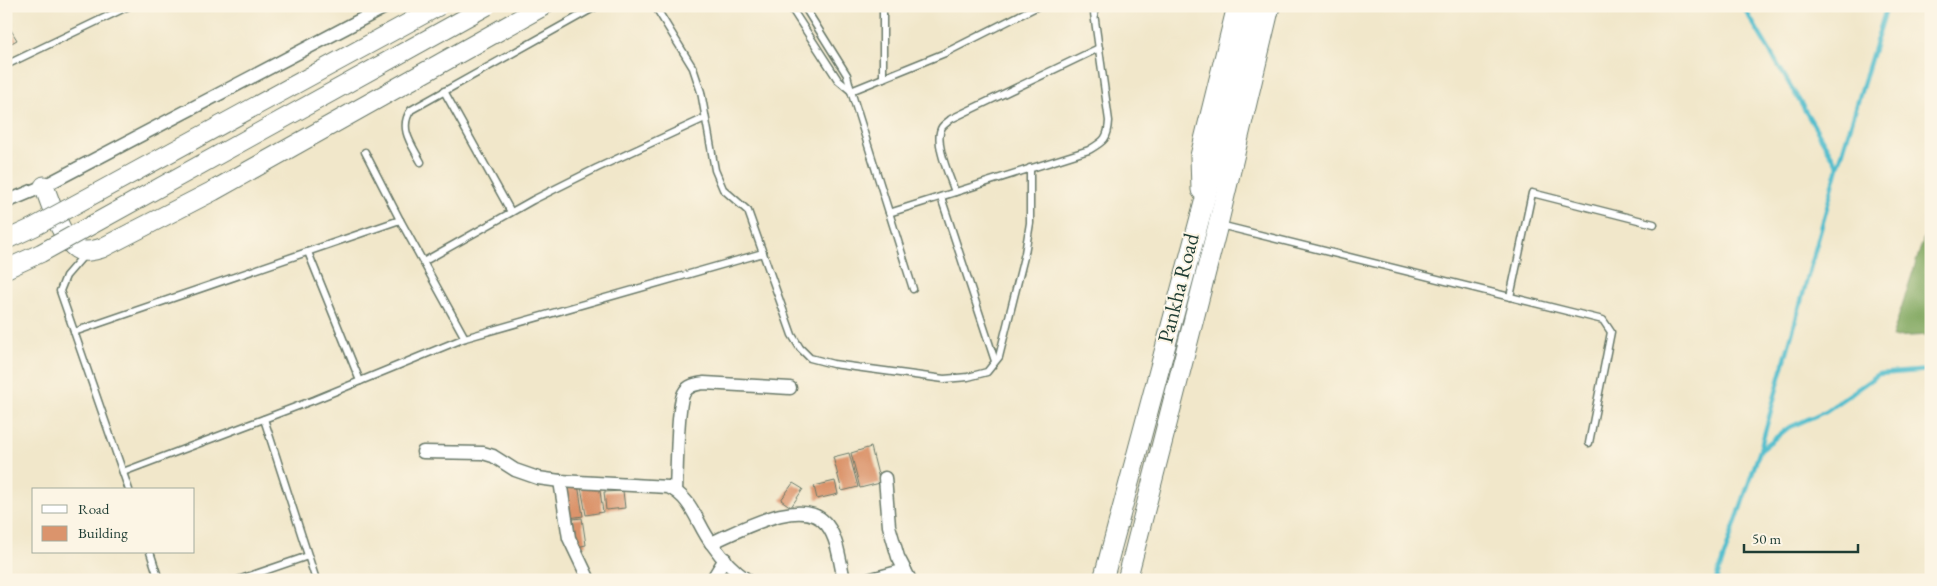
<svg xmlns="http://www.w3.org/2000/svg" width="1937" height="586" viewBox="0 0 1937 586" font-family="'EB Garamond',serif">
	<rect width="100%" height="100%" fill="#fcf5e5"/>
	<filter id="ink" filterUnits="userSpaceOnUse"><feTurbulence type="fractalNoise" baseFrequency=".02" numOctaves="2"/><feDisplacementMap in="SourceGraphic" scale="10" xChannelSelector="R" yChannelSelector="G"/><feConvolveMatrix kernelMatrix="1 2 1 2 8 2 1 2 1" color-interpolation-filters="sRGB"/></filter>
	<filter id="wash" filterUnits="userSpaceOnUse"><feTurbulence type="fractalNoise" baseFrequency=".0096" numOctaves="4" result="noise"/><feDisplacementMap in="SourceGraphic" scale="20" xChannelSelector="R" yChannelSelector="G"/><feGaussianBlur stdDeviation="1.12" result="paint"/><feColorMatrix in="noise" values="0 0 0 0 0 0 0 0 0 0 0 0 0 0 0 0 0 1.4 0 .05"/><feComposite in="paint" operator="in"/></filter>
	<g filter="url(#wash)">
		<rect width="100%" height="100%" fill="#f1e7ca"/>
		<!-- forest -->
		<path fill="#7ea65d" stroke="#4e7248" d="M 1931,215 L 1931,335 L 1892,337 Z"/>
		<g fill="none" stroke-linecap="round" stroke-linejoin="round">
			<!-- stream -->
			<g stroke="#52becd" stroke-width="4.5">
				<path d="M 1743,6 L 1838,166"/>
				<path d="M 1760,450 L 1788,428 L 1826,411 L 1879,374 L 1931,370"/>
				<path d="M 1716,580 L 1760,450 L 1838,167 L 1887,6"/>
			</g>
		</g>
		<g id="blocks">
			<!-- building -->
			<g fill="#db946c">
				<path d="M 6,22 L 17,40 L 6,46 Z"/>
				<path d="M 871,447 L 880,483 L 860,488 L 851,453 Z"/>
				<path d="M 849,453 L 858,487 L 842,491 L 833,457 Z"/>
				<path d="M 835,481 L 838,494 L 817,499 L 814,486 Z"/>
				<path d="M 793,483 L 803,489 L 791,507 L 781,500 Z"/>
				<path d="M 578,484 L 583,516 L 569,518 L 563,487 Z"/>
				<path d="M 599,484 L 603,512 L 586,515 L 581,487 Z"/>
				<path d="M 623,491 L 625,508 L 606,510 L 604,492 Z"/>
				<path d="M 582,518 L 586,545 L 577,547 L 573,519 Z"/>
			</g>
		</g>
	</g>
	<g filter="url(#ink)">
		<use href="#blocks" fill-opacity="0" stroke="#687868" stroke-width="1"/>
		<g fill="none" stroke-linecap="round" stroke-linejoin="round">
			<defs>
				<g id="lane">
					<path d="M 655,6 L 693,68 L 701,92 L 715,170 L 723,189 L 748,211 L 792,335 L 800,348 L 810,358 L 833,364 L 944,379 L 968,377 L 987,372 L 999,357 L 1025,253 L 1030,223 L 1030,168"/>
					<path d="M 790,6 L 838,80 L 851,91"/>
					<path d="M 804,6 L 847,75 L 851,91 L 913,289"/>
					<path d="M 883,6 L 883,78"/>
					<path d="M 6,65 L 129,6"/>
					<path d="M 444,91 L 511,212"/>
					<path d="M 851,91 L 945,53 L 1038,6"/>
					<path d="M 365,152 L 400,220 L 465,338"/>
					<path d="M 421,162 C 412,145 398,128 411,110 L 597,6"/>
					<path d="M 955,192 C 950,177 933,141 942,127 C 944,124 948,122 951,119 L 1099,48"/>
					<path d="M 941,197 L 995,361"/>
					<path d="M 889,213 L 1089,150 C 1104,141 1108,139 1109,121 L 1093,6"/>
					<path d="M 1220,225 L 1603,320 L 1611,332 L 1589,443"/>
					<path d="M 308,252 L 360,381"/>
					<path d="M 85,254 L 66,276 L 60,291 L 129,490"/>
					<path d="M 423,262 L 533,200 L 597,168 L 705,118"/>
					<path d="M 1510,297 L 1532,193 L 1654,224"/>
					<path d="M 74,332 L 400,220"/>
					<path d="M 264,419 L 316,580"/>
					<path d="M 123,472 L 314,400 L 465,338 L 763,253"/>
					<path d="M 150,552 L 159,580"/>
					<path d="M 238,580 L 308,556"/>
				</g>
				<g id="street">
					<path d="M 6,202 L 44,186 L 387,6"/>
					<path d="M 423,452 L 483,453 L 493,456 L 515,470 L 538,478 L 560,481 L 668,487 C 693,498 697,525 712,544 C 721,557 734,571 747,580"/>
					<path d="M 885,478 L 889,526 L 898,557 L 910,580"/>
					<path d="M 560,481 L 569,538 L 589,580"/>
					<path d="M 676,491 C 677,473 677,404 684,393 C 688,385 697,384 704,383 L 790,388"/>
					<path d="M 711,543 C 737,532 804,493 827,525 C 838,539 840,563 844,580"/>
					<path d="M 712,580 L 725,559"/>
					<path d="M 868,580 L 905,570"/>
				</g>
				<g id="primary">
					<path d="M 44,186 C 50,202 63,244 79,250 C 87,253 94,250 102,248 L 213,191 L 543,6"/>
					<path d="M 1201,190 L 1200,156 L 1237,6"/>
					<path d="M 1103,580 L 1217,154 L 1253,6"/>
					<path d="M 1127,580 L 1218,225 L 1270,6"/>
				</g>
			</defs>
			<!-- lane casing -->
			<use href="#lane" stroke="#687868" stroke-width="9"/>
			<!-- street casing -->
			<use href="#street" stroke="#687868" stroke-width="15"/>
			<!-- primary casing -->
			<use href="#primary" stroke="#687868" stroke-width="21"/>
			<!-- lane -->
			<use href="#lane" stroke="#fff" stroke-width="6"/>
			<!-- street -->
			<use href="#street" stroke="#fff" stroke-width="12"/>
			<!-- primary -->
			<use href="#primary" stroke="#fff" stroke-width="19"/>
			<defs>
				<g id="secondary-bridge">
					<path d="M 6,240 L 34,227 L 439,6"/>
					<path d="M 6,269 L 41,253 L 487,6"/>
				</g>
			</defs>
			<!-- secondary-bridge casing -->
			<use href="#secondary-bridge" stroke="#687868" stroke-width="20" stroke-linecap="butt"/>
			<!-- secondary-bridge -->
			<use href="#secondary-bridge" stroke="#fff" stroke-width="18"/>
		</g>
	</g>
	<g text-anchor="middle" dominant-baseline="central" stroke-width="4" stroke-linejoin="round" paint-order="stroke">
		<!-- street labels -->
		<g font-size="22" fill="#1f3d34" stroke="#fcf5e5">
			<text transform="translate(1178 288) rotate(-76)">Pankha Road</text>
		</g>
	</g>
	<!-- margin -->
	<rect width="1937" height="586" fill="none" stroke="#fcf5e5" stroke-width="25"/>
	<!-- legend -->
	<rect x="32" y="488" width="162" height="65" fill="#fcf5e5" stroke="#a4ab9e"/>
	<rect x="42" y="505" width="25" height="8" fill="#ffffff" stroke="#a4ab9e"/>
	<text x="78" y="514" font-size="15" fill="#1f3d34">Road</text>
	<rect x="42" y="526" width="25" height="15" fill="#db946c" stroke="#a4ab9e"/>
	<text x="78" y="538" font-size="15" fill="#1f3d34">Building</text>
	<!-- scale -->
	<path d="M1744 544v8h114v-8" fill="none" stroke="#1f3d34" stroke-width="2.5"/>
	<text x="1752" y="544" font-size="15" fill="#1f3d34" stroke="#fcf5e5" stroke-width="4" paint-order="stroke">50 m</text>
</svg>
